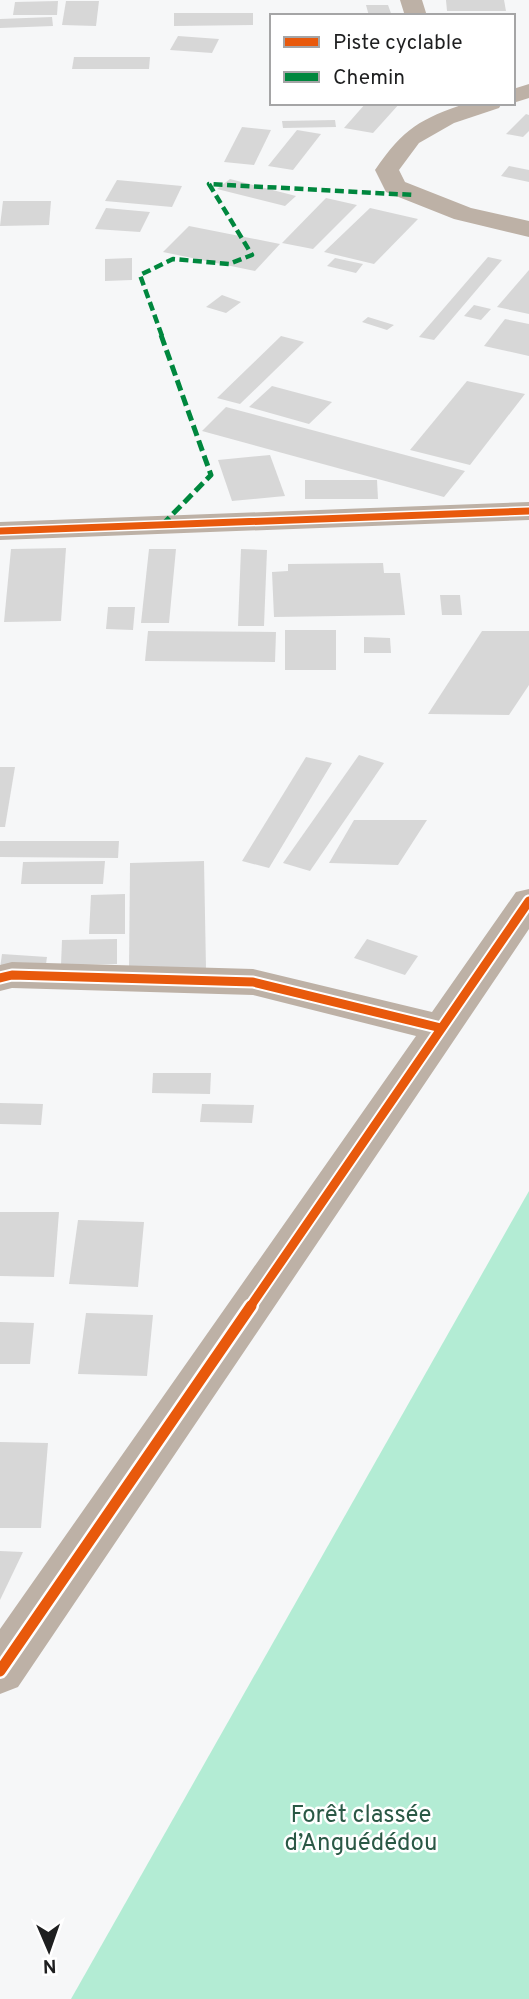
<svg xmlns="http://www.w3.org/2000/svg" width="529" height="1999" viewBox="0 0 529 1999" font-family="Overpass,sans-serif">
	<rect width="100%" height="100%" fill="#f6f7f8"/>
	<!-- green -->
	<path fill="#b3ecd4" d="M 529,1191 L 529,1999 L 71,1999 Z"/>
	<!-- building -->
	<g fill="#d7d7d7">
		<path d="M 446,0 L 504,0 L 506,11 L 447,11 Z"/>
		<path d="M 58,1 L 57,15 L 13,15 L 15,2 Z"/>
		<path d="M 66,1 L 99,1 L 96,26 L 62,25 Z"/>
		<path d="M 366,5 L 388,5 L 392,16 L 369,16 Z"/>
		<path d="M 174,13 L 253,13 L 253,25 L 174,26 Z"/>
		<path d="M 52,17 L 53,26 L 0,28 L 0,19 Z"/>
		<path d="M 178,36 L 219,39 L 212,53 L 170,50 Z"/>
		<path d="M 74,57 L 150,57 L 149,69 L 72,69 Z"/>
		<path d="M 366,103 L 400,103 L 373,133 L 344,128 Z"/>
		<path d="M 526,114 L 529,115 L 529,131 L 523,137 L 506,134 Z"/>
		<path d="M 335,120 L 336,127 L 283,128 L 282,121 Z"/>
		<path d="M 242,127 L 271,130 L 254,165 L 224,162 Z"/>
		<path d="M 297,130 L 321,134 L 293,170 L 268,166 Z"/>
		<path d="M 509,166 L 529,170 L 529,182 L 501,176 Z"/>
		<path d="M 230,179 L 296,196 L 285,206 L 217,189 Z"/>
		<path d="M 117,180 L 182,186 L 172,207 L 105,201 Z"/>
		<path d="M 326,198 L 357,205 L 313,249 L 282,243 Z"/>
		<path d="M 3,201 L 51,201 L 49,225 L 0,226 Z"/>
		<path d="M 106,208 L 150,212 L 140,232 L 95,229 Z"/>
		<path d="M 370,208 L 418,219 L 374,264 L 324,252 Z"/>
		<path d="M 189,226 L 280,244 L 255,271 L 163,252 Z"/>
		<path d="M 488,257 L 502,260 L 434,340 L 419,337 Z"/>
		<path d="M 132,258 L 132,280 L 105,281 L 105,259 Z"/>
		<path d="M 335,258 L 363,264 L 356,273 L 327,266 Z"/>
		<path d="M 529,270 L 529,314 L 497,307 Z"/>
		<path d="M 222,295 L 241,302 L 226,313 L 206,307 Z"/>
		<path d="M 474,305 L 491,309 L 481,320 L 464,316 Z"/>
		<path d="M 368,317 L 394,325 L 387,330 L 362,322 Z"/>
		<path d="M 505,319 L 529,324 L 529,356 L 484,346 Z"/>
		<path d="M 281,336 L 304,342 L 240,404 L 217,398 Z"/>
		<path d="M 467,381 L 525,394 L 470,465 L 410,450 Z"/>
		<path d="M 272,386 L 332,402 L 309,424 L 249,407 Z"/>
		<path d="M 226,407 L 465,471 L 444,497 L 202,431 Z"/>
		<path d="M 270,455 L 285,496 L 232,501 L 218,460 Z"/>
		<path d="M 305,480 L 377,480 L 378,499 L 305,499 Z"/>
		<path d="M 66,548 L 61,621 L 4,622 L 11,549 Z"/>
		<path d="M 149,549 L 176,549 L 169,623 L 141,623 Z"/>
		<path d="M 241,549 L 267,550 L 264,626 L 238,626 Z"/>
		<path d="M 383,563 L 384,573 L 400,573 L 405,615 L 274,617 L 272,572 L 288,571 L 288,564 Z"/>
		<path d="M 440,595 L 460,595 L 462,615 L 442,615 Z"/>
		<path d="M 108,607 L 135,607 L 133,630 L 106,629 Z"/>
		<rect x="285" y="630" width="51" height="40"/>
		<path d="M 148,631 L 276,632 L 275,662 L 145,661 Z"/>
		<path d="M 482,631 L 529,631 L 529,685 L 509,715 L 428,714 Z"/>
		<path d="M 364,637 L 390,638 L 391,653 L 364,653 Z"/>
		<path d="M 359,755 L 384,763 L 310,871 L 283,863 Z"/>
		<path d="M 306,757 L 332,763 L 269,868 L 242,861 Z"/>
		<path d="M 0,767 L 15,767 L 5,827 L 0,827 Z"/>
		<path d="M 354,820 L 427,820 L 398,865 L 329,863 Z"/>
		<path d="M 0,841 L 119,841 L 118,858 L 0,857 Z"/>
		<path d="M 105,861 L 103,884 L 21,884 L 23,862 Z"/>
		<path d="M 204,861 L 206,969 L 129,971 L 130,863 Z"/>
		<path d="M 125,894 L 125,934 L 89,934 L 91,895 Z"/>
		<path d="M 117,939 L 117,964 L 61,965 L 62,940 Z"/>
		<path d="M 367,939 L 418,956 L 405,975 L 354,958 Z"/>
		<path d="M 2,954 L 47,957 L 45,971 L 0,968 Z"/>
		<path d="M 153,1073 L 211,1073 L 210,1094 L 152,1093 Z"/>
		<path d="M 0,1103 L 43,1104 L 41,1125 L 0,1124 Z"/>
		<path d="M 202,1104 L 254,1105 L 252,1123 L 200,1122 Z"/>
		<path d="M 0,1212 L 59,1212 L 54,1277 L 0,1276 Z"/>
		<path d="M 78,1220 L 144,1222 L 138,1287 L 69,1284 Z"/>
		<path d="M 86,1313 L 153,1315 L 147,1376 L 78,1374 Z"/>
		<path d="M 0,1322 L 34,1323 L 30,1364 L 0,1364 Z"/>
		<path d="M 0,1442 L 48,1443 L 41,1528 L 0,1528 Z"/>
		<path d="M 0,1551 L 23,1552 L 0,1600 Z"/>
	</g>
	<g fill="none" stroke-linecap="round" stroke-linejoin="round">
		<!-- minor -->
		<g fill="#bdb1a6" fill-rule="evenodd">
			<path d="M 400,0 L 422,0 L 427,16 L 405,16 Z"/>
			<path d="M 529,84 L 529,98 L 513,103 L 513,89 Z"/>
			<path d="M 467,103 L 502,103 L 499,108 L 454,123 L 419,143 L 399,170 L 405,182 L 471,208 L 529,221 L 529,237 L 454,219 L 386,192 L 375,170 C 404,128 420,119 467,103 Z"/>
			<path d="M 529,502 L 529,520 L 0,540 L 0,522 Z"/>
			<path d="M 529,889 L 529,929 L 18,1687 L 0,1694 L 0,1629 L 416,1036 L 253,995 L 12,988 L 0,991 L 0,965 L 12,962 L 253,969 L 432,1012 L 516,892 Z"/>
		</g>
		<!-- quiet-far1 -->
		<path stroke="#00873e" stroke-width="4.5" stroke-dasharray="9 4.5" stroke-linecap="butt" d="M 162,336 L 140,275 L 173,259 L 229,264 L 252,255 L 209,184 L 414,195"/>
		<!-- quiet -->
		<path stroke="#00873e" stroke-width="5" stroke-dasharray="11 5" stroke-linecap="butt" d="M 161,335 L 211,475 L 162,525"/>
		<defs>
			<path id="cycleway-far2" d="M 0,531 L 529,511"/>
			<g id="cycleway-far1">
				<path d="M 0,978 L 12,975 L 253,982 L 441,1028"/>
				<path d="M 250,1307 L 529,901"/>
			</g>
			<path id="cycleway" d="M 0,1671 L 251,1306"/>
		</defs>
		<!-- cycleway-far2 casing -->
		<use href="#cycleway-far2" stroke="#fff" stroke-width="10"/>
		<!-- cycleway-far1 casing -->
		<use href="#cycleway-far1" stroke="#fff" stroke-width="13"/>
		<!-- cycleway casing -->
		<use href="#cycleway" stroke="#fff" stroke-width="16"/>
		<!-- cycleway-far2 -->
		<use href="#cycleway-far2" stroke="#e8590c" stroke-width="7"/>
		<!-- cycleway-far1 -->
		<use href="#cycleway-far1" stroke="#e8590c" stroke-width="9"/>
		<!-- cycleway -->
		<use href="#cycleway" stroke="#e8590c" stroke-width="11"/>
	</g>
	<g text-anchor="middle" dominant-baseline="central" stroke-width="5" stroke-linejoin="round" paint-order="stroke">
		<!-- near-park labels -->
		<g font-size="24" fill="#2a5845" stroke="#fff">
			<text x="361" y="1816">Forêt classée<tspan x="361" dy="28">d’Anguédédou</tspan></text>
		</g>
	</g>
	<!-- legend -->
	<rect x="270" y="14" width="245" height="91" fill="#ffffff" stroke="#a5a5a6" stroke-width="2"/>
	<rect x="284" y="37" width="35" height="10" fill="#e8590c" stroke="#a5a5a6" stroke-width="2"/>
	<text x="333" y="49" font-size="21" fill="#1e1f20">Piste cyclable</text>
	<rect x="284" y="72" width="35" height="10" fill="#00873e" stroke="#a5a5a6" stroke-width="2"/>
	<text x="333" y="84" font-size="21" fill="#1e1f20">Chemin</text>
	<!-- north arrow -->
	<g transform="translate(49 1950) rotate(178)" stroke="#ffffff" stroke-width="5" paint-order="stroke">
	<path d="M0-5L12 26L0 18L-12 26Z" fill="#1e1f20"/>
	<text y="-10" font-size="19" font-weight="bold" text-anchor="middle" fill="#1e1f20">N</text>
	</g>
</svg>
